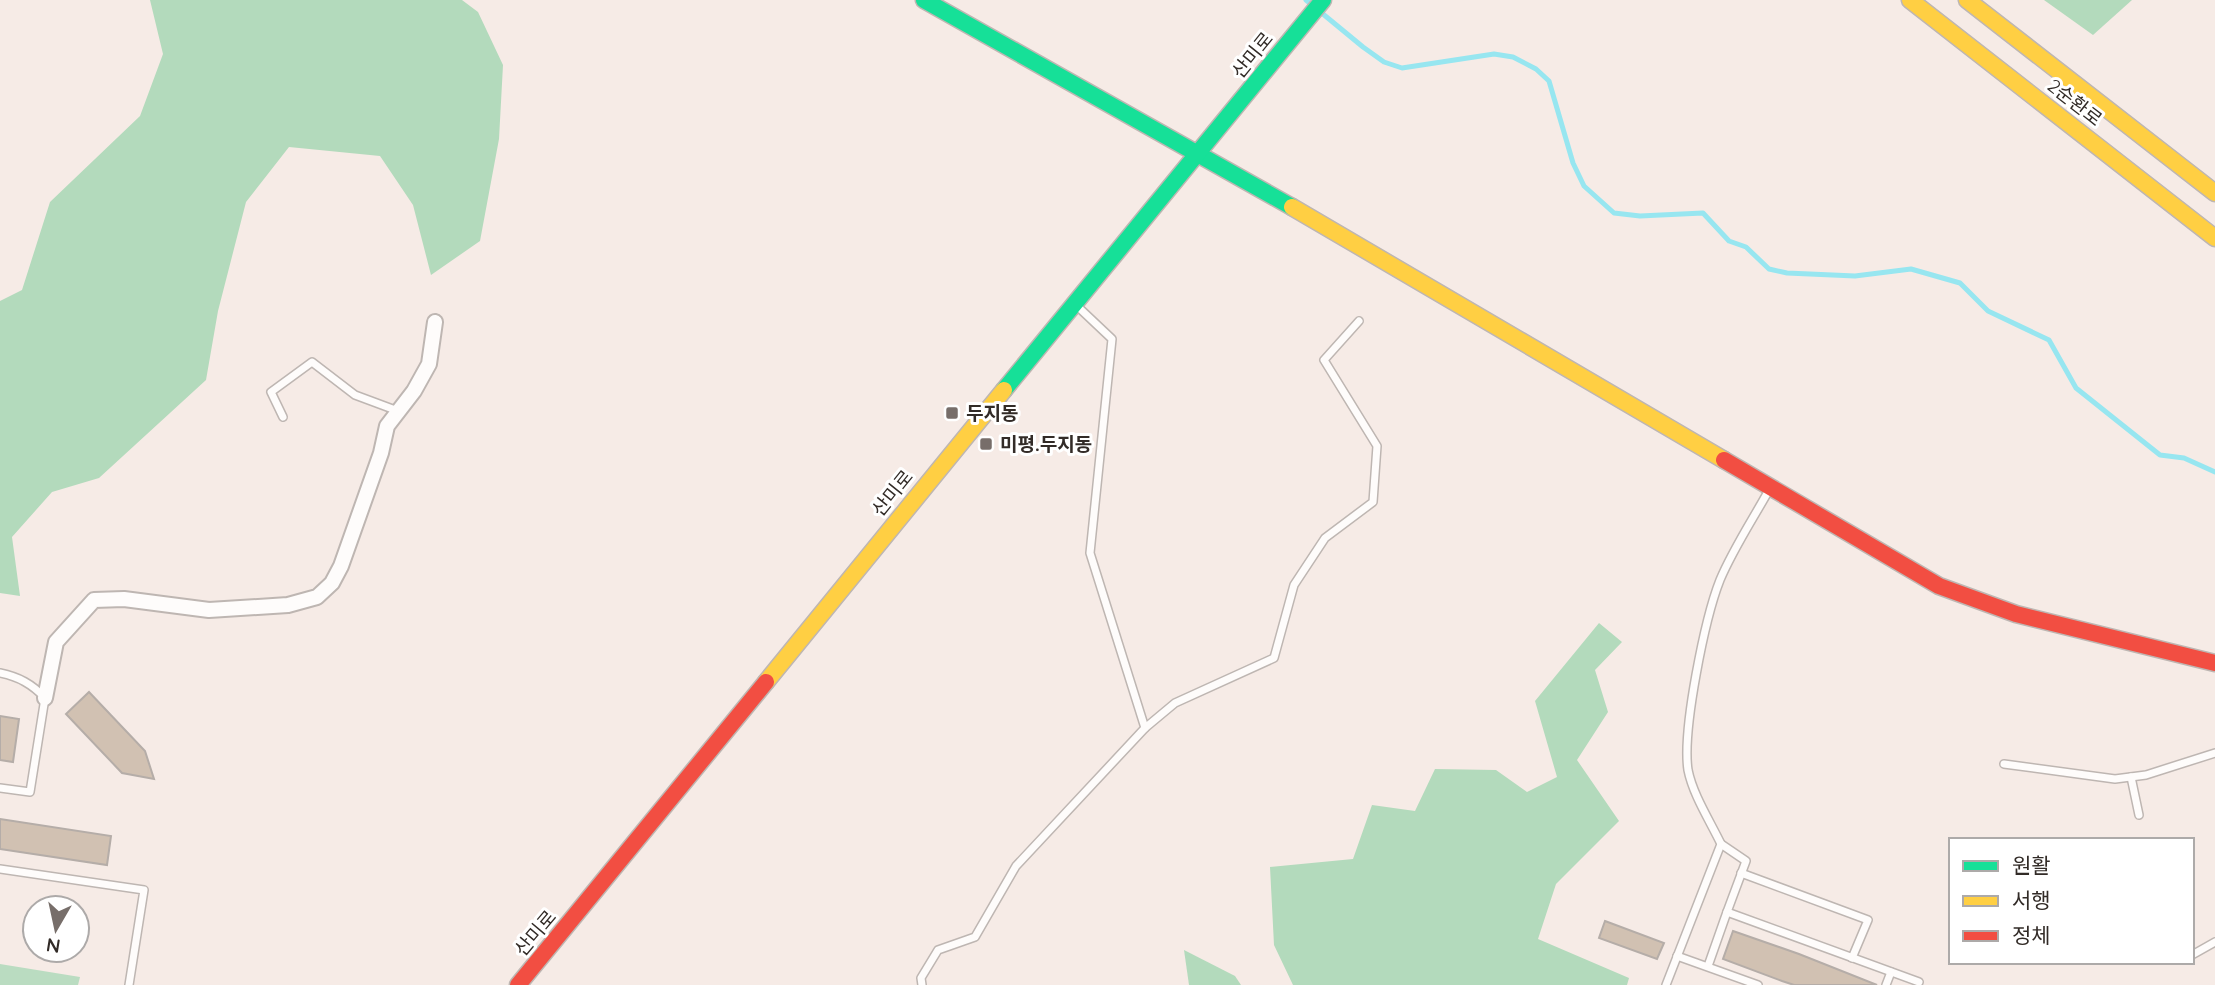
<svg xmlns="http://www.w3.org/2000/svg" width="2215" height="985" viewBox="0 0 2215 985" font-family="Quicksand,'Noto Sans KR',sans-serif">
	<rect width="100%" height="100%" fill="#f6ebe6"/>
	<!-- green -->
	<path fill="#badcc1" d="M 0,964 L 80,977 L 78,985 L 0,985 Z"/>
	<!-- forest -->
	<g fill="#b3dabc">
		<path d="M 150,0 L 462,0 L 478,12 L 503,65 L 499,139 L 480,241 L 431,275 L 413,205 L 380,156 L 289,147 L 246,202 L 218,311 L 206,380 L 99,478 L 52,492 L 12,537 L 20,596 L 0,593 L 0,301 L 22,290 L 50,202 L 140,116 L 163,54 Z"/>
		<path d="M 2044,0 L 2132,0 L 2093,35 Z"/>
		<path d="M 1599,623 L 1622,642 L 1595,670 L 1608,712 L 1577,760 L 1619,821 L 1556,884 L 1538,939 L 1629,978 L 1627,985 L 1293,985 L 1274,945 L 1270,867 L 1353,859 L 1372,805 L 1415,811 L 1435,769 L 1496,770 L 1527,792 L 1557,777 L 1535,701 Z"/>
		<path d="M 1184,950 L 1235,976 L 1241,985 L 1189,985 Z"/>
	</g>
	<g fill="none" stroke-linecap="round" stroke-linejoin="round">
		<!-- stream -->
		<path stroke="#97e6f0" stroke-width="5" d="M 1306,0 L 1363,47 L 1384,62 L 1402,68 L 1494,54 L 1513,57 L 1536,69 L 1549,81 L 1573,163 L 1584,186 L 1614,213 L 1640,216 L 1703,213 L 1729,241 L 1746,247 L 1769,269 L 1787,273 L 1855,276 L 1911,269 L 1960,283 L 1988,311 L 2049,340 L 2076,388 L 2160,455 L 2184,458 L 2215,472"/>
	</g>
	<!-- building -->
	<g fill="#d1c1b2" stroke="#b5ada8" stroke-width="2">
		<path d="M 89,692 L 145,751 L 154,779 L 122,773 L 66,714 Z"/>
		<path d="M 0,716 L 19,719 L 13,762 L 0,760 Z"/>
		<path d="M 0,819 L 111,836 L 107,865 L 0,849 Z"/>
		<path d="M 1605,921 L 1664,943 L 1657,959 L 1599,938 Z"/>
		<path d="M 1733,931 L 1799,954 L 1877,985 L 1794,985 L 1782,981 L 1723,959 Z"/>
	</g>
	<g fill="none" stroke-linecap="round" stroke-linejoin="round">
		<defs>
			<g id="lane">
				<path d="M 283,417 L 271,392 L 312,362 L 355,395 L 398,411"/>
				<path d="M 0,673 C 19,677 32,684 45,698 L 30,792 L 0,788"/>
				<path d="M 1145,728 L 1175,703 L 1274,658 L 1294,585 L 1325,538 L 1373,502 L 1377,446 L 1324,360 L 1359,321"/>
				<path d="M 2004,764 L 2115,779 L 2146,775 L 2215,753"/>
				<path d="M 2131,777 L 2139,815"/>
				<path d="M 1721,844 L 1746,861 L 1727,912 L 1919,982"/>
				<path d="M 0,869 L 144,890 L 129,985"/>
				<path d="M 1741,873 L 1868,920 L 1852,958"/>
				<path d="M 2192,955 L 2215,942"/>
				<path d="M 1677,956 L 1758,985"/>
				<path d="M 1708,966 L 1727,912"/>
				<path d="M 922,985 L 921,978 L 938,950 L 975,937 L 1016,866 L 1145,728 L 1090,553 L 1112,339 L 1076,305"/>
				<path d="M 1666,985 L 1721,844 C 1710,821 1693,795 1688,770 C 1682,730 1705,618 1720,580 C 1733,549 1753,519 1769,490"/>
				<path d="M 1886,985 L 1891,972"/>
			</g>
			<path id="street" d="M 45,698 L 56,642 L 94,600 L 124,599 L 209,610 L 288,605 L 317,597 L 332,583 L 341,566 L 381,453 L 387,426 L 414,391 L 429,364 L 435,322"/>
			<g id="fast">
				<path d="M 924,0 L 1292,207"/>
				<path d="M 1004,390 L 1323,0"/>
			</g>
			<g id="slow">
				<path d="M 1910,0 L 2215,238"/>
				<path d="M 1967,0 L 2215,193"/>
				<path d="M 1292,207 L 1724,460"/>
				<path d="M 766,682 L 1004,390"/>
			</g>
			<g id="jam">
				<path d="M 1724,460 L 1939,586 L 2016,614 L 2215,663"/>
				<path d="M 518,985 L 766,682"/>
			</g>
		</defs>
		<!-- lane casing -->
		<use href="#lane" stroke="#beb6b2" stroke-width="10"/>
		<!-- street casing -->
		<use href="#street" stroke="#beb6b2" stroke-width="18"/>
		<!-- fast casing -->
		<use href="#fast" stroke="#beb6b2" stroke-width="19"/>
		<!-- slow casing -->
		<use href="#slow" stroke="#beb6b2" stroke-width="19"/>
		<!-- jam casing -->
		<use href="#jam" stroke="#beb6b2" stroke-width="19"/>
		<!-- lane -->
		<use href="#lane" stroke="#fefcfb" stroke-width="7"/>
		<!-- street -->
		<use href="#street" stroke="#fefcfb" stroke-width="14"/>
		<!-- fast -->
		<use href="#fast" stroke="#16e098" stroke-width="16"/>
		<!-- slow -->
		<use href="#slow" stroke="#ffcf43" stroke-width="16"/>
		<!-- jam -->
		<use href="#jam" stroke="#f24e42" stroke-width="16"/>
	</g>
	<!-- markers -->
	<g fill="#776e6a" stroke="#fff" stroke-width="2.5">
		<rect x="945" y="406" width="14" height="14" rx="3.5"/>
		<rect x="979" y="437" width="14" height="14" rx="3.5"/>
	</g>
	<g text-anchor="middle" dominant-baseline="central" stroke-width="6" stroke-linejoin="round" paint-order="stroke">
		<!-- street labels -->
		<g font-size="19" fill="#322b27" stroke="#fff">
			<text transform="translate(1252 55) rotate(-51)">산미로</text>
			<text transform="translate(2075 102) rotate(38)">2순환로</text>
			<text transform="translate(892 493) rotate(-51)">산미로</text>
			<text transform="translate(535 933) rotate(-50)">산미로</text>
		</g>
		<!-- poi labels -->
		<g font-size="19" font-weight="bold" fill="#322b27" stroke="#fff" text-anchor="start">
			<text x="966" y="413">두지동</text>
			<text x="1000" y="444">미평.두지동</text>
		</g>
	</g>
	<!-- legend -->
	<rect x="1949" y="838" width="245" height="126" fill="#ffffff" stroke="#adaaa9" stroke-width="2"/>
	<rect x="1963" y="861" width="35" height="10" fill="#16e098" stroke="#adaaa9" stroke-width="2"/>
	<text x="2012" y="873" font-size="21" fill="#322b27">원활</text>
	<rect x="1963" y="896" width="35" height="10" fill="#ffcf43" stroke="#adaaa9" stroke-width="2"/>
	<text x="2012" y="908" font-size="21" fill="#322b27">서행</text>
	<rect x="1963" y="931" width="35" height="10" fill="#f24e42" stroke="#adaaa9" stroke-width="2"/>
	<text x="2012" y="943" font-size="21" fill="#322b27">정체</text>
	<!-- north arrow -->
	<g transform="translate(56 929) rotate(189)"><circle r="33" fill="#ffffff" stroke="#adaaa9" stroke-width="2"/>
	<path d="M0-5L12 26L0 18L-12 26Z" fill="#776e6a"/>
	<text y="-10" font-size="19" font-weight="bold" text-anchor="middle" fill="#322b27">N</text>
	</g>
</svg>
